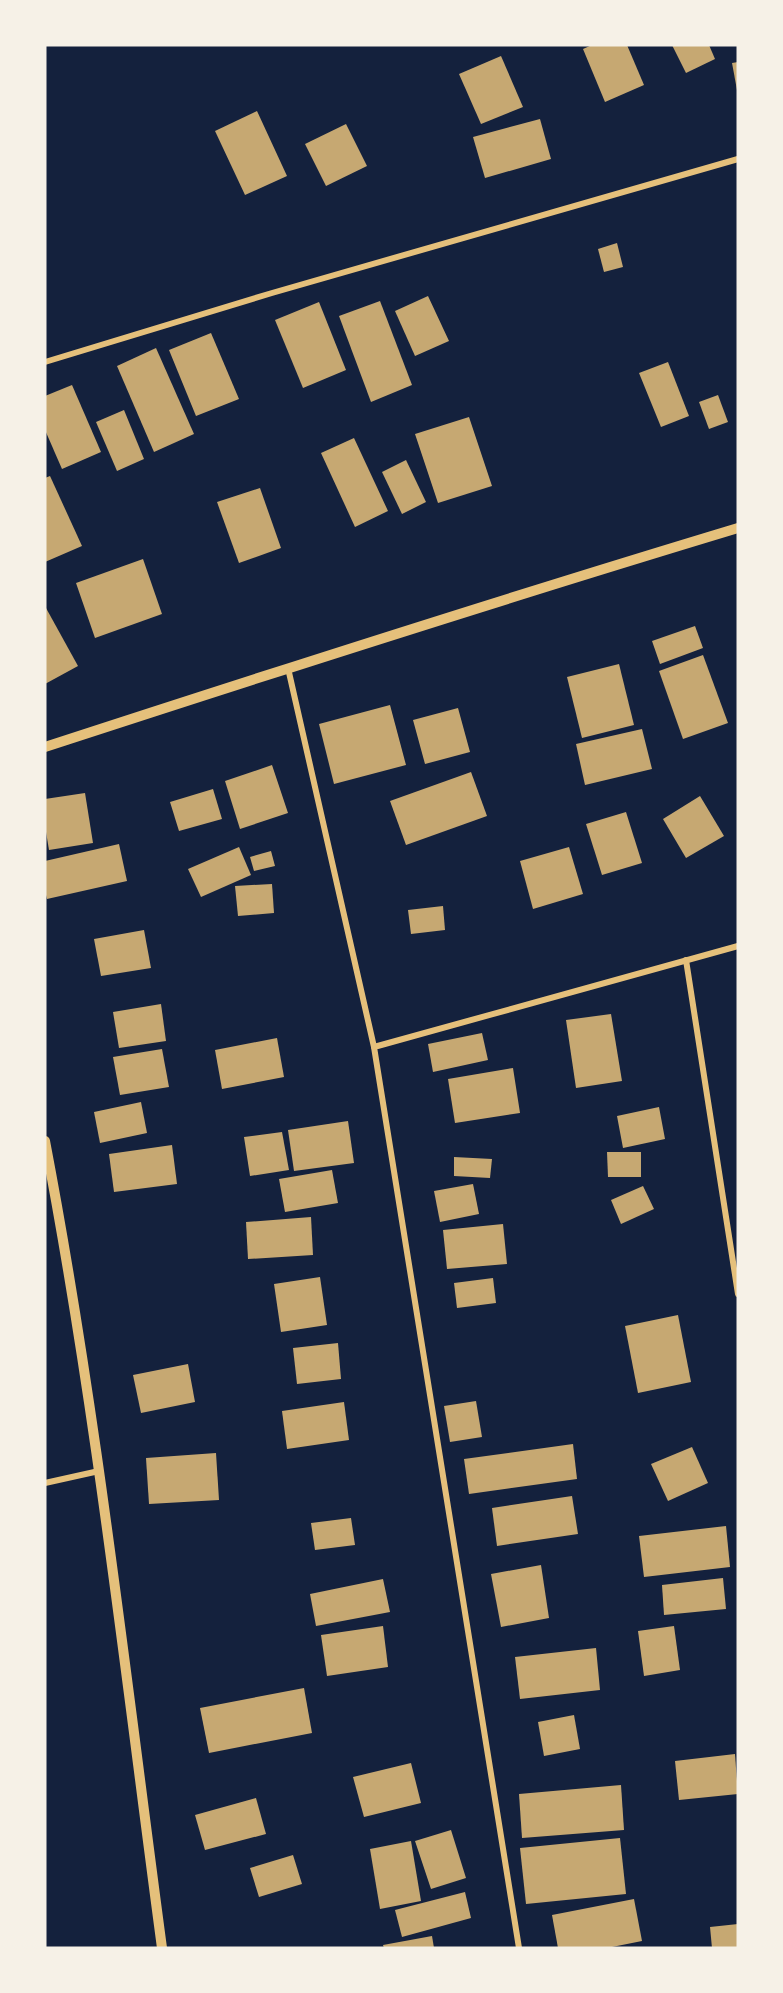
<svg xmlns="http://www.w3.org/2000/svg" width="783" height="1993" viewBox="0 0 783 1993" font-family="Lato,sans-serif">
	<rect width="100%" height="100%" fill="#14213d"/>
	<!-- building -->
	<g fill="#c6a872">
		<path d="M 592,45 L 627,45 L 644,85 L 605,102 L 583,49 Z"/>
		<path d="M 672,45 L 709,45 L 715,59 L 686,73 Z"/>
		<path d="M 501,56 L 523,107 L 481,124 L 459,74 Z"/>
		<path d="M 738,62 L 738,90 L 737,90 L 732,63 Z"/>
		<path d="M 257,111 L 287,176 L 245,195 L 215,131 Z"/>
		<path d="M 540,119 L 551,159 L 485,178 L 473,137 Z"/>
		<path d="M 346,124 L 367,166 L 326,186 L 305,144 Z"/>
		<path d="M 617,243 L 623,267 L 604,272 L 598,249 Z"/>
		<path d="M 428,296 L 449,341 L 415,356 L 395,311 Z"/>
		<path d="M 380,301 L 412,385 L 371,402 L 339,316 Z"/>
		<path d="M 319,302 L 346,370 L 303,388 L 275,320 Z"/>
		<path d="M 211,333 L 239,399 L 196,416 L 169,350 Z"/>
		<path d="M 156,348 L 194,434 L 154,452 L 117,366 Z"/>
		<path d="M 668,362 L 689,416 L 661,427 L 639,373 Z"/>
		<path d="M 72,385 L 101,452 L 62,469 L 45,430 L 45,396 Z"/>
		<path d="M 718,395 L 728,422 L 709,429 L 699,402 Z"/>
		<path d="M 124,410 L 144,459 L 117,471 L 96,422 Z"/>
		<path d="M 469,417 L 492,486 L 438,503 L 415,434 Z"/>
		<path d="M 354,438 L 388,511 L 355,527 L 321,453 Z"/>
		<path d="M 406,460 L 426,502 L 402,514 L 382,472 Z"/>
		<path d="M 50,476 L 82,546 L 45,562 L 45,478 Z"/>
		<path d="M 260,488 L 281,548 L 239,563 L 217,502 Z"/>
		<path d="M 143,559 L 162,614 L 95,638 L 76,583 Z"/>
		<path d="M 45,608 L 46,608 L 78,666 L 45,684 Z"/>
		<path d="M 695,626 L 703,648 L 660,664 L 652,641 Z"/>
		<path d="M 703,655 L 728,723 L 683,739 L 659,671 Z"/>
		<path d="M 619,664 L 634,725 L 582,738 L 567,677 Z"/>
		<path d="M 390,705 L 406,765 L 334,784 L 319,724 Z"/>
		<path d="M 458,708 L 470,752 L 425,764 L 413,720 Z"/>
		<path d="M 642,729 L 652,769 L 585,785 L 576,744 Z"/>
		<path d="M 272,765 L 288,813 L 240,829 L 225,781 Z"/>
		<path d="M 471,772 L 487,816 L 406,845 L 390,801 Z"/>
		<path d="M 213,789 L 222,819 L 179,831 L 170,802 Z"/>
		<path d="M 85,793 L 93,843 L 49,850 L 45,826 L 45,799 Z"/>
		<path d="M 700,796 L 724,836 L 686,858 L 663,819 Z"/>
		<path d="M 626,812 L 642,863 L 602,875 L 586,824 Z"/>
		<path d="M 119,844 L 127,881 L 47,899 L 45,891 L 45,861 Z"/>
		<path d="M 239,847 L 251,875 L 201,897 L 188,869 Z"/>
		<path d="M 569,847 L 583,894 L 533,909 L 520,861 Z"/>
		<path d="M 271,851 L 275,866 L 254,871 L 250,857 Z"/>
		<path d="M 272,884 L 274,913 L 238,916 L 235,886 Z"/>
		<path d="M 443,906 L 445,930 L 411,934 L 408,910 Z"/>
		<path d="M 144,930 L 151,968 L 101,976 L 94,939 Z"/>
		<path d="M 161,1004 L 166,1041 L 119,1048 L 113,1012 Z"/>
		<path d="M 611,1014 L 622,1081 L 576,1088 L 566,1020 Z"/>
		<path d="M 482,1033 L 488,1060 L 433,1072 L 428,1044 Z"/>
		<path d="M 277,1038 L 284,1077 L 222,1089 L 215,1050 Z"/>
		<path d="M 162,1049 L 169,1087 L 120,1095 L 113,1057 Z"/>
		<path d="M 513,1068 L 520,1113 L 455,1123 L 448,1079 Z"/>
		<path d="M 141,1102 L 147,1133 L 100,1143 L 94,1112 Z"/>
		<path d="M 659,1107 L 665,1139 L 623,1148 L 617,1116 Z"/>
		<path d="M 348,1121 L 354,1163 L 294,1171 L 288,1130 Z"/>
		<path d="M 282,1132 L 289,1170 L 250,1176 L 244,1137 Z"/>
		<path d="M 172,1145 L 177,1184 L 114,1192 L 109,1154 Z"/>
		<path d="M 607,1152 L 641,1152 L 641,1177 L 608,1177 Z"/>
		<path d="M 454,1157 L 492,1159 L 490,1178 L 454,1176 Z"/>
		<path d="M 332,1170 L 338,1203 L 285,1212 L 279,1179 Z"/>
		<path d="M 473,1184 L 479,1214 L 440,1222 L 434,1191 Z"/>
		<path d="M 643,1186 L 654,1209 L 621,1224 L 611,1200 Z"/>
		<path d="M 311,1217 L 313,1255 L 248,1259 L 246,1222 Z"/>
		<path d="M 503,1224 L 507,1264 L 447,1269 L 443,1230 Z"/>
		<path d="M 320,1277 L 327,1325 L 281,1332 L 274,1284 Z"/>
		<path d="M 493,1278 L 496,1303 L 457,1308 L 454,1283 Z"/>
		<path d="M 678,1315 L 691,1382 L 638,1393 L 625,1326 Z"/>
		<path d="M 338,1343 L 341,1379 L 297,1384 L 293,1348 Z"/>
		<path d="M 188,1364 L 195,1402 L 141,1413 L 133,1375 Z"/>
		<path d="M 476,1401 L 482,1437 L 450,1442 L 444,1406 Z"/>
		<path d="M 344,1402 L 349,1440 L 287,1449 L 282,1411 Z"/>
		<path d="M 573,1444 L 577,1479 L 469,1494 L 464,1459 Z"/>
		<path d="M 692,1447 L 708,1483 L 668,1501 L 651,1464 Z"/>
		<path d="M 216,1453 L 219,1500 L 149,1504 L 146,1458 Z"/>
		<path d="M 572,1496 L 578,1534 L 497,1546 L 492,1508 Z"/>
		<path d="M 351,1518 L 355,1545 L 315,1550 L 311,1523 Z"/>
		<path d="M 726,1526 L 730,1567 L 644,1577 L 639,1536 Z"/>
		<path d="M 541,1565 L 549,1618 L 501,1627 L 491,1574 Z"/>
		<path d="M 723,1578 L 726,1609 L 664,1615 L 662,1585 Z"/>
		<path d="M 383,1579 L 390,1612 L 316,1626 L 310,1594 Z"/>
		<path d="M 383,1626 L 388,1667 L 327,1676 L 321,1635 Z"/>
		<path d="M 674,1626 L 680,1670 L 644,1676 L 638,1631 Z"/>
		<path d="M 596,1648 L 600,1690 L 520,1699 L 515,1657 Z"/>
		<path d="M 304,1688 L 312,1733 L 209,1753 L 200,1708 Z"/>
		<path d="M 574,1715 L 580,1749 L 544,1756 L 538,1722 Z"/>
		<path d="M 735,1754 L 738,1794 L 679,1800 L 675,1761 Z"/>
		<path d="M 411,1763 L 421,1803 L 364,1817 L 353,1777 Z"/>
		<path d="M 621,1785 L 624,1830 L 522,1838 L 519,1794 Z"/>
		<path d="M 256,1798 L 266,1834 L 205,1850 L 195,1815 Z"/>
		<path d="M 451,1830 L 466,1878 L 431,1889 L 415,1841 Z"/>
		<path d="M 620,1838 L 626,1894 L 526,1904 L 520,1848 Z"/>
		<path d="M 411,1841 L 421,1901 L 380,1909 L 370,1849 Z"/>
		<path d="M 293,1855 L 302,1884 L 259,1897 L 250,1868 Z"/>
		<path d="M 465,1892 L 471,1918 L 402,1937 L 395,1910 Z"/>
		<path d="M 634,1899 L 642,1941 L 607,1948 L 558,1948 L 552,1915 Z"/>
		<path d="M 738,1924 L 738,1948 L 712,1948 L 710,1927 Z"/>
		<path d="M 432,1936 L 434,1948 L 384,1948 L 383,1945 Z"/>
	</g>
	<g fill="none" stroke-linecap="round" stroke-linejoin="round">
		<!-- minor -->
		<g stroke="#e5c07b" stroke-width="6">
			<path d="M 45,362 L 272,293 L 738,159"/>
			<path d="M 288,668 L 374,1047"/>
			<path d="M 686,960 L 738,1294"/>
			<path d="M 45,1483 L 99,1471"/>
			<path d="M 519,1948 L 374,1047 L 738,946"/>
		</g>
		<!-- tertiary -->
		<g stroke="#e5c07b" stroke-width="10">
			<path d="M 45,747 C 275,672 506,598 738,528"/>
			<path d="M 45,1141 C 96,1408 126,1679 162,1948"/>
		</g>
	</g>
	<!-- border -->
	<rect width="783" height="1993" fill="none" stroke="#f6f1e7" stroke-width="93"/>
</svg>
